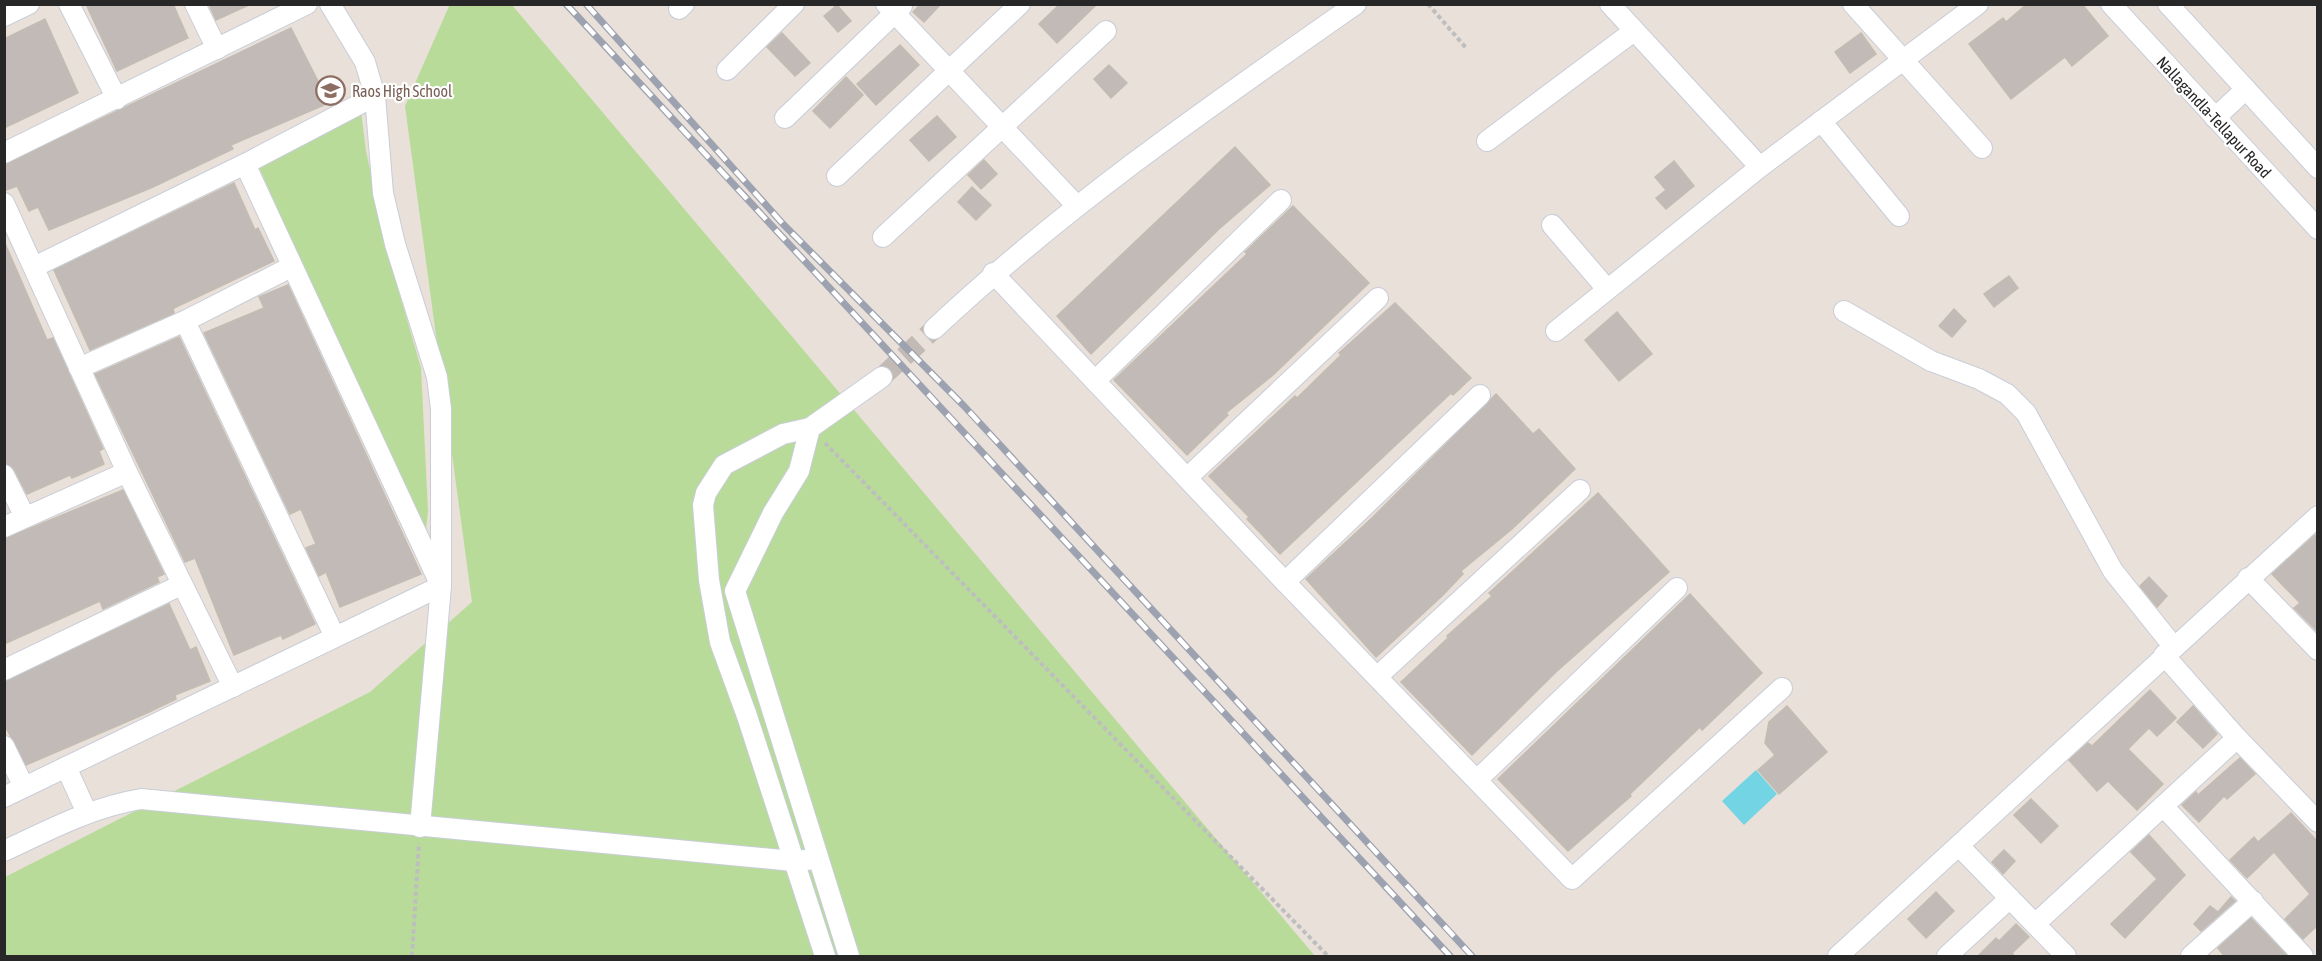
<svg xmlns="http://www.w3.org/2000/svg" width="2322" height="961" viewBox="0 0 2322 961" font-family="'Asap Condensed',sans-serif">
	<rect width="100%" height="100%" fill="#e9e0d9"/>
	<!-- green -->
	<g fill="#b8db99">
		<path d="M 450,4 L 512,5 L 1315,956 L 5,956 L 5,877 L 370,692 L 472,602 L 405,106 Z"/>
		<path d="M 361,111 L 366,151 L 388,254 L 421,368 L 428,511 L 425,539 L 258,165 Z"/>
	</g>
	<!-- water -->
	<path fill="#73d4e4" d="M 1756,770 L 1777,794 L 1744,825 L 1722,801 Z"/>
	<!-- building -->
	<g fill="#c1bab6" stroke="#c3bcb3" stroke-width="1.5">
		<path d="M 86,4 L 173,4 L 188,38 L 117,71 Z"/>
		<path d="M 209,4 L 251,4 L 216,20 Z"/>
		<path d="M 921,4 L 941,4 L 924,22 L 913,12 Z"/>
		<path d="M 1060,4 L 1097,4 L 1057,43 L 1039,24 Z"/>
		<path d="M 2027,4 L 2082,4 L 2108,36 L 2072,66 L 2065,57 L 2011,99 L 1969,44 L 2003,18 L 2006,22 Z"/>
		<path d="M 837,5 L 851,21 L 838,32 L 824,16 Z"/>
		<path d="M 45,19 L 78,93 L 4,128 L 4,39 Z"/>
		<path d="M 291,28 L 329,103 L 231,145 L 233,149 L 153,187 L 49,230 L 38,207 L 29,211 L 17,186 L 4,191 L 4,165 Z"/>
		<path d="M 782,33 L 810,63 L 795,76 L 767,47 Z"/>
		<path d="M 1861,33 L 1876,54 L 1850,73 L 1835,52 Z"/>
		<path d="M 900,45 L 919,65 L 876,105 L 857,84 Z"/>
		<path d="M 1109,65 L 1127,83 L 1111,98 L 1094,79 Z"/>
		<path d="M 846,77 L 863,95 L 830,128 L 813,111 Z"/>
		<path d="M 937,116 L 956,137 L 929,161 L 910,140 Z"/>
		<path d="M 1235,147 L 1270,185 L 1219,229 L 1091,354 L 1057,316 Z"/>
		<path d="M 984,160 L 997,174 L 981,189 L 968,175 Z"/>
		<path d="M 1674,161 L 1694,186 L 1666,209 L 1656,198 L 1666,190 L 1655,177 Z"/>
		<path d="M 234,183 L 255,230 L 258,228 L 274,261 L 176,307 L 173,309 L 174,313 L 90,350 L 54,270 Z"/>
		<path d="M 972,187 L 991,205 L 976,220 L 958,202 Z"/>
		<path d="M 1293,206 L 1369,283 L 1273,375 L 1226,413 L 1228,415 L 1187,455 L 1114,380 L 1247,254 L 1245,252 Z"/>
		<path d="M 4,241 L 47,340 L 53,338 L 103,449 L 99,451 L 104,464 L 72,478 L 70,475 L 27,494 L 14,469 L 4,463 Z"/>
		<path d="M 2009,276 L 2018,288 L 1994,307 L 1984,294 Z"/>
		<path d="M 288,285 L 421,574 L 340,607 L 326,572 L 319,576 L 306,548 L 316,544 L 301,509 L 290,514 L 204,333 L 264,308 L 259,297 Z"/>
		<path d="M 1395,303 L 1471,378 L 1453,395 L 1451,393 L 1280,554 L 1247,519 L 1249,517 L 1209,476 L 1295,396 L 1297,398 L 1341,355 L 1339,353 Z"/>
		<path d="M 1954,309 L 1966,321 L 1952,337 L 1939,326 Z"/>
		<path d="M 1617,312 L 1652,354 L 1619,381 L 1585,340 Z"/>
		<path d="M 179,337 L 315,624 L 283,639 L 281,635 L 234,655 L 195,558 L 185,562 L 95,374 Z"/>
		<path d="M 1496,394 L 1533,434 L 1539,429 L 1575,469 L 1512,529 L 1461,571 L 1463,574 L 1443,595 L 1376,657 L 1306,579 L 1373,517 Z"/>
		<path d="M 123,490 L 164,574 L 157,577 L 159,582 L 103,609 L 100,601 L 4,644 L 4,539 Z"/>
		<path d="M 1598,493 L 1669,572 L 1556,672 L 1472,755 L 1401,682 L 1448,638 L 1447,636 L 1492,596 L 1489,593 Z"/>
		<path d="M 2315,535 L 2318,538 L 2318,632 L 2294,608 L 2300,603 L 2272,574 Z"/>
		<path d="M 2149,577 L 2167,596 L 2157,607 L 2140,586 Z"/>
		<path d="M 1690,594 L 1762,673 L 1702,730 L 1700,727 L 1630,794 L 1631,796 L 1568,851 L 1498,779 Z"/>
		<path d="M 169,604 L 190,650 L 196,647 L 210,681 L 175,695 L 176,699 L 147,713 L 26,765 L 4,724 L 4,682 Z"/>
		<path d="M 2150,690 L 2176,718 L 2157,736 L 2149,728 L 2128,749 L 2163,784 L 2137,810 L 2108,781 L 2097,791 L 2069,760 L 2088,743 L 2092,746 Z"/>
		<path d="M 1787,706 L 1827,752 L 1779,794 L 1758,770 L 1775,755 L 1765,743 L 1769,722 Z"/>
		<path d="M 2193,706 L 2217,734 L 2203,748 L 2177,722 Z"/>
		<path d="M 2240,758 L 2255,774 L 2227,799 L 2224,796 L 2199,822 L 2182,805 L 2196,792 L 2198,795 Z"/>
		<path d="M 2031,799 L 2058,826 L 2041,843 L 2014,815 Z"/>
		<path d="M 2291,813 L 2318,842 L 2318,925 L 2303,939 L 2285,919 L 2310,894 L 2274,852 L 2247,878 L 2230,860 L 2254,837 L 2258,842 Z"/>
		<path d="M 2149,835 L 2185,875 L 2125,938 L 2111,924 L 2157,879 L 2131,852 Z"/>
		<path d="M 2004,850 L 2015,861 L 2003,874 L 1992,862 Z"/>
		<path d="M 1936,892 L 1954,911 L 1926,938 L 1908,919 Z"/>
		<path d="M 2231,897 L 2235,901 L 2201,931 L 2194,924 L 2210,906 L 2218,912 Z"/>
		<path d="M 2251,918 L 2286,955 L 2285,957 L 2225,957 L 2218,948 Z"/>
		<path d="M 2016,924 L 2029,937 L 2012,953 L 2015,957 L 1977,957 L 1996,938 L 1999,941 Z"/>
	</g>
	<g fill="none" stroke-linecap="round" stroke-linejoin="round">
		<!-- minor-tunnel -->
		<path stroke="#c2bbb5" stroke-width="20" stroke-dasharray="20 10" stroke-linecap="butt" d="M 882,377 L 934,329"/>
		<defs>
			<g id="minor">
				<path d="M 69,4 L 117,99"/>
				<path d="M 195,4 L 217,49"/>
				<path d="M 886,4 L 1077,206"/>
				<path d="M 1610,4 L 1760,167"/>
				<path d="M 1853,4 L 1982,148"/>
				<path d="M 2111,4 L 2318,229"/>
				<path d="M 2168,4 L 2318,168"/>
				<path d="M 679,9 L 684,4"/>
				<path d="M 4,16 L 29,4"/>
				<path d="M 727,70 L 794,4"/>
				<path d="M 785,118 L 902,6"/>
				<path d="M 2215,118 L 2246,89"/>
				<path d="M 1821,121 L 1899,216"/>
				<path d="M 1487,141 L 1634,31"/>
				<path d="M 4,153 L 307,4"/>
				<path d="M 245,164 L 441,586 L 420,827"/>
				<path d="M 837,176 L 1020,4"/>
				<path d="M 4,203 L 127,472 L 233,687"/>
				<path d="M 1552,225 L 1607,289"/>
				<path d="M 883,237 L 1106,31"/>
				<path d="M 34,267 L 245,164 L 375,96"/>
				<path d="M 993,273 L 1285,582 L 1572,879 L 1782,688"/>
				<path d="M 1844,311 L 1931,361 L 1979,379 L 2007,394 L 2026,413 L 2113,571 L 2173,646"/>
				<path d="M 185,321 L 335,637"/>
				<path d="M 934,329 C 1064,207 1210,106 1356,4"/>
				<path d="M 1556,331 L 1760,167 L 1978,4"/>
				<path d="M 79,368 L 185,321 L 291,267"/>
				<path d="M 1095,381 L 1281,200"/>
				<path d="M 810,428 L 799,471 L 773,513 L 735,591 L 849,956"/>
				<path d="M 4,475 L 25,517"/>
				<path d="M 1187,478 L 1378,298"/>
				<path d="M 4,527 L 127,472"/>
				<path d="M 2248,578 L 2318,650"/>
				<path d="M 1285,582 L 1480,395"/>
				<path d="M 2164,655 L 2237,738 L 2318,822"/>
				<path d="M 4,670 L 181,585"/>
				<path d="M 1378,676 L 1580,490"/>
				<path d="M 4,746 L 24,787"/>
				<path d="M 66,767 L 87,813"/>
				<path d="M 1477,780 L 1677,588"/>
				<path d="M 4,797 L 441,586 L 441,409 L 437,377 L 395,244 L 383,193 L 375,96 L 365,62 L 330,4"/>
				<path d="M 2163,806 L 2303,956"/>
				<path d="M 1959,846 L 2066,956"/>
				<path d="M 4,851 C 49,830 92,807 141,799 L 793,861 L 817,859"/>
				<path d="M 2035,924 L 2237,738"/>
				<path d="M 825,956 L 747,716 L 720,642 L 709,580 L 703,505 L 706,493 L 724,465 L 783,434 L 810,428 L 882,377"/>
				<path d="M 1838,956 L 2318,516"/>
				<path d="M 1947,956 L 2010,898"/>
				<path d="M 2191,956 L 2253,901"/>
			</g>
		</defs>
		<!-- minor casing -->
		<use href="#minor" stroke="#c8cdd8" stroke-width="22"/>
		<!-- path -->
		<g stroke="#bebebe" stroke-width="4" stroke-dasharray="4.5 3" stroke-linecap="butt">
			<path d="M 1428,4 L 1467,49"/>
			<path d="M 825,443 L 1328,956"/>
			<path d="M 412,956 L 419,843"/>
		</g>
		<!-- minor -->
		<use href="#minor" stroke="#fff" stroke-width="20"/>
		<defs>
			<g id="rail">
				<path d="M 566,4 L 1450,956"/>
				<path d="M 586,4 L 783,224 L 964,406 L 1472,956"/>
			</g>
		</defs>
		<!-- rail casing -->
		<use href="#rail" stroke="#9da2b0" stroke-width="7"/>
		<!-- rail -->
		<use href="#rail" stroke="#fff" stroke-width="4.5" stroke-dasharray="14" stroke-linecap="butt"/>
	</g>
	<!-- icons -->
	<defs>
		<symbol id="university-ring" viewBox="-11 -11 22 22"><circle r="9.5" fill="#fff" stroke="#8d6e63" stroke-width="1.5"/><path d="M0-5L7-2L0 1L-7-2ZM-4 1L0 2.5L4 1V4Q0 6-4 4Z" fill="#8d6e63"/></symbol>
	</defs>
	<g fill-rule="evenodd">
		<use href="#university-ring" x="314" y="74" width="33" height="33"/>
	</g>
	<g text-anchor="middle" dominant-baseline="central" stroke-width="4.5" stroke-linejoin="round" paint-order="stroke">
		<!-- education labels -->
		<g font-size="16" fill="#785e54" stroke="#fff" text-anchor="start">
			<text x="352" y="91">Raos High School</text>
		</g>
		<!-- street labels -->
		<g font-size="16" fill="#272727" stroke="#fff">
			<text transform="translate(2214 117) rotate(47)">Nallagandla-Tellapur Road</text>
		</g>
	</g>
	<!-- border -->
	<rect width="2322" height="961" fill="none" stroke="#272727" stroke-width="12"/>
</svg>
